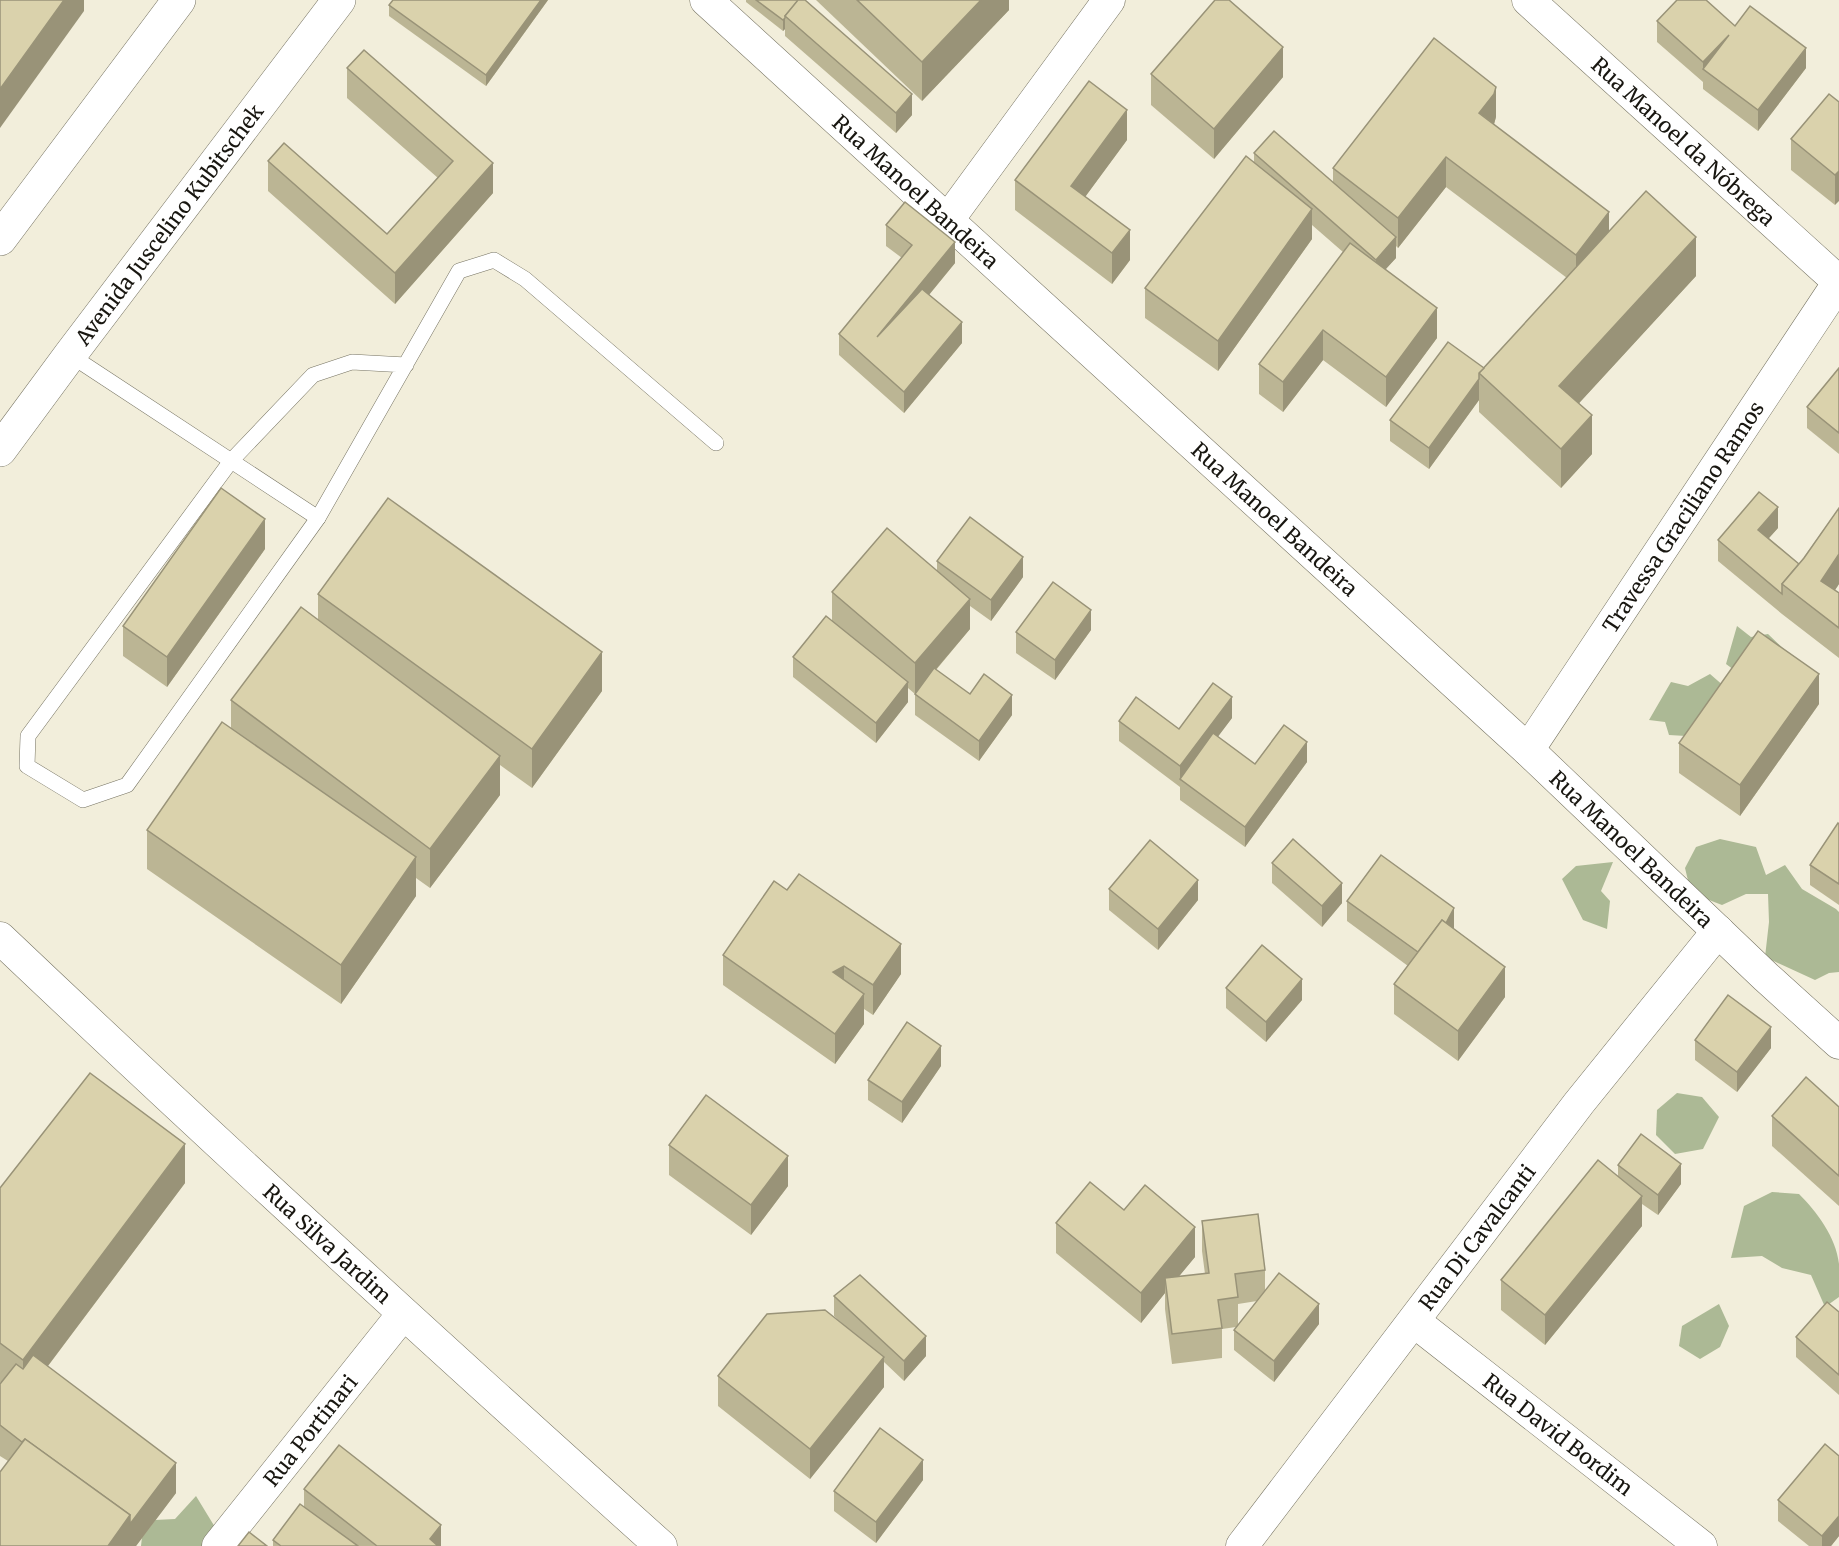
<svg xmlns="http://www.w3.org/2000/svg" width="1839" height="1546" viewBox="0 0 1839 1546" font-family="Merriweather,serif">
	<rect width="100%" height="100%" fill="#f2eedb"/>
	<!-- forest -->
	<g fill="#acb995">
		<path d="M 1737,626 L 1751,637 L 1768,634 L 1789,654 L 1757,687 L 1726,664 Z"/>
		<path d="M 1710,674 L 1725,687 L 1686,736 L 1669,735 L 1665,722 L 1649,720 L 1671,682 L 1688,686 Z"/>
		<path d="M 1720,839 L 1756,847 L 1766,875 L 1785,865 L 1802,889 L 1836,909 L 1839,912 L 1839,972 L 1829,973 L 1815,980 L 1765,957 L 1769,922 L 1768,894 L 1746,894 L 1722,905 L 1691,893 L 1685,868 L 1696,847 Z"/>
		<path d="M 1613,862 L 1601,891 L 1610,901 L 1607,929 L 1583,920 L 1562,879 L 1576,866 Z"/>
		<path d="M 1677,1093 L 1702,1097 L 1719,1117 L 1703,1149 L 1675,1154 L 1656,1135 L 1657,1110 Z"/>
		<path d="M 1772,1192 L 1799,1194 C 1817,1212 1836,1237 1839,1264 C 1839,1275 1839,1286 1839,1297 L 1825,1307 L 1811,1275 L 1782,1268 L 1762,1256 L 1731,1258 L 1744,1206 Z"/>
		<path d="M 1719,1304 L 1729,1326 L 1720,1347 L 1700,1359 L 1679,1346 L 1682,1326 Z"/>
		<path d="M 196,1496 L 221,1537 L 210,1546 L 141,1546 L 142,1537 L 155,1520 L 175,1519 Z"/>
	</g>
	<g fill="none" stroke-linecap="round" stroke-linejoin="round">
		<defs>
			<g id="lane">
				<path d="M 70,355 L 318,518"/>
				<path d="M 406,365 L 352,362 L 313,375 L 231,461 L 28,736 L 27,766 L 83,800 L 127,785 L 318,518 L 459,271 L 494,260 L 525,279 L 716,443"/>
			</g>
			<g id="street">
				<path id="s1" d="M 706,0 L 1528,750 L 1766,977 L 1839,1043"/>
				<path id="s2" d="M 1528,0 L 1839,282"/>
				<path d="M 947,221 L 1109,0"/>
				<path id="s3" d="M 1528,750 L 1839,282"/>
				<path id="s4" d="M 0,938 C 217,1144 438,1346 661,1546"/>
				<path id="s5" d="M 1415,1322 L 1701,1546"/>
				<path id="s6" d="M 218,1546 L 403,1314"/>
				<path id="s7" d="M 1242,1546 L 1579,1103 L 1718,931"/>
			</g>
			<g id="primary">
				<path d="M 0,239 L 179,0"/>
				<path id="s8" d="M 0,450 L 70,355 L 339,0"/>
			</g>
		</defs>
		<!-- lane casing -->
		<use href="#lane" stroke="#767362" stroke-width="16"/>
		<!-- street casing -->
		<use href="#street" stroke="#767362" stroke-width="33"/>
		<!-- primary casing -->
		<use href="#primary" stroke="#767362" stroke-width="34"/>
		<!-- lane -->
		<use href="#lane" stroke="#fff" stroke-width="15"/>
		<!-- street -->
		<use href="#street" stroke="#fff" stroke-width="32"/>
		<!-- primary -->
		<use href="#primary" stroke="#fff" stroke-width="33"/>
	</g>
	<!-- wall -->
	<g fill="#bbb594" fill-rule="evenodd">
		<path d="M 548,0 L 486,86 L 389,16 L 389,5 Z"/>
		<path d="M 746,0 L 797,0 L 912,115 L 896,133 L 785,36 L 785,29 L 783,31 L 746,2 Z"/>
		<path d="M 816,0 L 1009,0 L 1009,10 L 922,101 Z"/>
		<path d="M 1657,21 L 1806,68 L 1758,131 L 1703,89 L 1703,82 L 1657,42 Z"/>
		<path d="M 347,68 L 493,193 L 395,304 L 268,191 L 268,161 L 387,234 L 438,178 L 347,98 Z"/>
		<path d="M 1151,74 L 1283,77 L 1214,159 L 1151,105 Z"/>
		<path d="M 1839,102 L 1835,205 L 1791,170 L 1791,139 Z"/>
		<path d="M 1496,117 L 1494,124 L 1609,231 L 1696,276 L 1579,403 L 1592,454 L 1561,488 L 1479,412 L 1479,400 L 1429,469 L 1390,441 L 1390,420 L 1484,368 L 1567,278 L 1446,187 L 1398,248 L 1396,246 L 1396,258 L 1385,269 L 1437,338 L 1386,407 L 1323,360 L 1283,412 L 1259,394 L 1259,364 L 1343,252 L 1312,225 L 1312,239 L 1218,371 L 1145,318 L 1145,288 L 1254,161 L 1254,153 L 1333,183 L 1333,168 Z"/>
		<path d="M 1127,140 L 1085,197 L 1130,260 L 1112,284 L 1015,210 L 1015,180 Z"/>
		<path d="M 886,225 L 955,263 L 929,295 L 962,343 L 904,413 L 839,355 L 839,334 L 902,258 L 886,246 Z"/>
		<path d="M 1839,368 L 1839,454 L 1807,428 L 1807,407 Z"/>
		<path d="M 1839,508 L 1839,584 L 1835,590 L 1839,593 L 1839,658 L 1782,614 L 1718,561 L 1718,540 L 1778,528 L 1769,538 L 1799,564 Z"/>
		<path d="M 265,549 L 167,687 L 123,656 L 123,626 Z"/>
		<path d="M 937,561 L 1023,577 L 991,621 L 970,606 L 970,629 L 936,670 L 970,694 L 1012,715 L 979,761 L 915,715 L 915,694 L 908,688 L 908,702 L 876,743 L 793,677 L 793,657 L 832,621 L 832,592 L 937,571 Z"/>
		<path d="M 318,594 L 602,691 L 532,788 L 500,765 L 500,795 L 430,888 L 416,878 L 416,896 L 341,1004 L 147,869 L 147,830 L 231,728 L 231,700 L 318,619 Z"/>
		<path d="M 1091,630 L 1055,680 L 1016,653 L 1016,632 Z"/>
		<path d="M 1819,704 L 1740,816 L 1679,773 L 1679,743 Z"/>
		<path d="M 1232,718 L 1217,737 L 1255,764 L 1307,762 L 1245,847 L 1180,800 L 1180,787 L 1119,741 L 1119,721 L 1179,729 Z"/>
		<path d="M 1839,824 L 1839,905 L 1810,885 L 1810,865 Z"/>
		<path d="M 1272,863 L 1342,903 L 1322,927 L 1272,883 Z"/>
		<path d="M 774,881 L 901,974 L 873,1015 L 864,1009 L 864,1024 L 835,1064 L 723,985 L 723,955 Z"/>
		<path d="M 1109,889 L 1198,900 L 1158,950 L 1109,910 Z"/>
		<path d="M 1347,901 L 1454,929 L 1505,997 L 1458,1061 L 1394,1014 L 1394,984 L 1408,966 L 1347,921 Z"/>
		<path d="M 1226,988 L 1302,1000 L 1266,1042 L 1226,1008 Z"/>
		<path d="M 1695,1040 L 1771,1048 L 1737,1092 L 1695,1060 Z"/>
		<path d="M 941,1066 L 902,1123 L 868,1100 L 868,1080 Z"/>
		<path d="M 1839,1107 L 1839,1206 L 1772,1146 L 1772,1116 Z"/>
		<path d="M 669,1145 L 788,1186 L 751,1235 L 669,1175 Z"/>
		<path d="M 1618,1165 L 1681,1184 L 1658,1215 L 1642,1204 L 1642,1226 L 1545,1345 L 1501,1310 L 1501,1280 L 1618,1176 Z"/>
		<path d="M 185,1183 L 48,1366 L 176,1493 L 136,1546 L 0,1546 L 8,1461 L 0,1456 L 0,1384 L 1,1383 L 0,1382 L 0,1188 Z"/>
		<path d="M 1124,1210 L 1195,1257 L 1178,1277 L 1205,1274 L 1202,1251 L 1202,1221 L 1265,1270 L 1265,1291 L 1319,1324 L 1274,1382 L 1234,1350 L 1234,1330 L 1236,1327 L 1222,1329 L 1222,1358 L 1172,1364 L 1165,1309 L 1165,1293 L 1141,1323 L 1056,1253 L 1056,1223 ZM 1257,1301 L 1238,1325 L 1238,1304 Z"/>
		<path d="M 834,1296 L 926,1356 L 904,1381 L 884,1362 L 884,1387 L 810,1479 L 718,1406 L 718,1376 L 845,1326 L 834,1316 Z"/>
		<path d="M 1839,1312 L 1839,1395 L 1796,1357 L 1796,1337 Z"/>
		<path d="M 1839,1456 L 1839,1536 L 1831,1546 L 1809,1546 L 1778,1521 L 1778,1500 Z"/>
		<path d="M 923,1480 L 876,1543 L 834,1511 L 834,1491 Z"/>
		<path d="M 304,1489 L 441,1546 L 273,1546 L 273,1540 L 304,1506 Z"/>
	</g>
	<!-- shaded-wall -->
	<g fill="#999378">
		<path d="M 64,0 L 84,0 L 84,11 L 0,128 L 0,89 Z"/>
		<path d="M 541,0 L 548,0 L 486,86 L 486,75 Z"/>
		<path d="M 981,0 L 1009,0 L 1009,10 L 922,101 L 922,62 Z"/>
		<path d="M 785,18 L 785,29 L 783,31 L 783,20 Z"/>
		<path d="M 1729,35 L 1703,69 L 1703,82 L 1703,62 Z"/>
		<path d="M 1283,47 L 1283,77 L 1214,159 L 1214,129 Z"/>
		<path d="M 1806,48 L 1806,68 L 1758,131 L 1758,110 Z"/>
		<path d="M 1496,87 L 1496,117 L 1494,124 L 1479,113 Z"/>
		<path d="M 912,94 L 912,115 L 896,133 L 896,113 Z"/>
		<path d="M 1127,110 L 1127,140 L 1071,216 L 1071,186 Z"/>
		<path d="M 1446,157 L 1446,187 L 1398,248 L 1398,218 Z"/>
		<path d="M 493,163 L 493,193 L 395,304 L 395,273 Z"/>
		<path d="M 1839,171 L 1839,201 L 1835,205 L 1835,175 Z"/>
		<path d="M 1312,209 L 1312,239 L 1218,371 L 1218,341 Z"/>
		<path d="M 1609,212 L 1609,242 L 1576,285 L 1576,255 Z"/>
		<path d="M 1130,230 L 1130,260 L 1112,284 L 1112,253 Z"/>
		<path d="M 1396,237 L 1396,258 L 1376,280 L 1376,260 Z"/>
		<path d="M 1696,237 L 1696,276 L 1559,425 L 1559,386 Z"/>
		<path d="M 955,242 L 955,263 L 877,358 L 877,337 Z"/>
		<path d="M 1437,308 L 1437,338 L 1386,407 L 1386,377 Z"/>
		<path d="M 962,322 L 962,343 L 904,413 L 904,392 Z"/>
		<path d="M 1323,330 L 1323,360 L 1283,412 L 1283,382 Z"/>
		<path d="M 1479,379 L 1479,400 L 1429,469 L 1429,448 Z"/>
		<path d="M 1592,415 L 1592,454 L 1561,488 L 1561,449 Z"/>
		<path d="M 1778,507 L 1778,528 L 1758,550 L 1758,530 Z"/>
		<path d="M 265,519 L 265,549 L 167,687 L 167,657 Z"/>
		<path d="M 1839,554 L 1839,584 L 1821,611 L 1821,581 Z"/>
		<path d="M 1023,557 L 1023,577 L 991,621 L 991,600 Z"/>
		<path d="M 970,599 L 970,629 L 915,694 L 915,663 Z"/>
		<path d="M 1091,610 L 1091,630 L 1055,680 L 1055,660 Z"/>
		<path d="M 602,652 L 602,691 L 532,788 L 532,749 Z"/>
		<path d="M 1819,674 L 1819,704 L 1740,816 L 1740,785 Z"/>
		<path d="M 908,682 L 908,702 L 876,743 L 876,723 Z"/>
		<path d="M 1012,695 L 1012,715 L 979,761 L 979,741 Z"/>
		<path d="M 1232,697 L 1232,718 L 1184,782 L 1180,780 L 1180,766 Z"/>
		<path d="M 1307,742 L 1307,762 L 1245,847 L 1245,827 Z"/>
		<path d="M 500,756 L 500,795 L 430,888 L 430,849 Z"/>
		<path d="M 416,857 L 416,896 L 341,1004 L 341,965 Z"/>
		<path d="M 1198,880 L 1198,900 L 1158,950 L 1158,929 Z"/>
		<path d="M 1342,883 L 1342,903 L 1322,927 L 1322,906 Z"/>
		<path d="M 1454,908 L 1454,928 L 1442,950 L 1442,929 Z"/>
		<path d="M 901,944 L 901,974 L 873,1015 L 873,985 Z"/>
		<path d="M 844,966 L 844,996 L 833,972 Z"/>
		<path d="M 1505,967 L 1505,997 L 1458,1061 L 1458,1031 Z"/>
		<path d="M 1302,979 L 1302,1000 L 1266,1042 L 1266,1022 Z"/>
		<path d="M 864,994 L 864,1024 L 835,1064 L 835,1034 Z"/>
		<path d="M 1771,1027 L 1771,1048 L 1737,1092 L 1737,1072 Z"/>
		<path d="M 941,1046 L 941,1066 L 902,1123 L 902,1102 Z"/>
		<path d="M 185,1144 L 185,1183 L 23,1399 L 23,1360 Z"/>
		<path d="M 788,1156 L 788,1186 L 751,1235 L 751,1205 Z"/>
		<path d="M 1681,1164 L 1681,1184 L 1658,1215 L 1658,1195 Z"/>
		<path d="M 1642,1196 L 1642,1226 L 1545,1345 L 1545,1315 Z"/>
		<path d="M 1195,1227 L 1195,1257 L 1167,1291 L 1165,1278 L 1165,1293 L 1141,1323 L 1141,1293 Z"/>
		<path d="M 1319,1304 L 1319,1324 L 1274,1382 L 1274,1361 Z"/>
		<path d="M 926,1336 L 926,1356 L 904,1381 L 904,1361 Z"/>
		<path d="M 884,1357 L 884,1387 L 810,1479 L 810,1449 Z"/>
		<path d="M 923,1460 L 923,1480 L 876,1543 L 876,1522 Z"/>
		<path d="M 176,1463 L 176,1493 L 136,1546 L 108,1546 L 130,1515 Z"/>
		<path d="M 1839,1516 L 1839,1536 L 1831,1546 L 1822,1546 L 1822,1536 Z"/>
		<path d="M 441,1525 L 441,1546 L 430,1546 L 430,1539 Z"/>
	</g>
	<!-- building -->
	<g fill="#dad2ac" stroke="#999378" stroke-width="1.5">
		<path d="M 0,0 L 64,0 L 0,89 Z"/>
		<path d="M 393,0 L 541,0 L 486,75 L 389,5 Z"/>
		<path d="M 756,0 L 797,0 L 798,1 L 785,16 L 785,18 L 783,20 Z"/>
		<path d="M 798,0 L 805,0 L 912,94 L 896,113 L 785,16 Z"/>
		<path d="M 857,0 L 981,0 L 922,62 Z"/>
		<path d="M 1215,0 L 1229,0 L 1283,47 L 1214,129 L 1151,74 Z"/>
		<path d="M 1677,0 L 1706,0 L 1735,26 L 1750,6 L 1806,48 L 1758,110 L 1703,69 L 1729,35 L 1703,62 L 1657,21 Z"/>
		<path d="M 1434,38 L 1496,87 L 1494,94 L 1479,113 L 1609,212 L 1576,255 L 1446,157 L 1398,218 L 1333,168 Z"/>
		<path d="M 364,50 L 493,163 L 395,273 L 268,161 L 284,143 L 387,234 L 453,161 L 347,68 Z"/>
		<path d="M 1089,81 L 1127,110 L 1071,186 L 1130,230 L 1112,253 L 1015,180 Z"/>
		<path d="M 1829,94 L 1839,102 L 1839,171 L 1835,175 L 1791,139 Z"/>
		<path d="M 1274,131 L 1396,237 L 1376,260 L 1254,153 Z"/>
		<path d="M 1246,156 L 1312,209 L 1218,341 L 1145,288 Z"/>
		<path d="M 1646,191 L 1696,237 L 1559,386 L 1592,415 L 1561,449 L 1479,373 Z"/>
		<path d="M 905,202 L 955,242 L 877,337 L 922,289 L 962,322 L 904,392 L 839,334 L 912,245 L 886,225 Z"/>
		<path d="M 1350,243 L 1437,308 L 1386,377 L 1323,330 L 1283,382 L 1259,364 Z"/>
		<path d="M 1448,342 L 1484,368 L 1479,373 L 1479,379 L 1429,448 L 1390,420 Z"/>
		<path d="M 1839,368 L 1839,433 L 1807,407 Z"/>
		<path d="M 221,488 L 265,519 L 167,657 L 123,626 Z"/>
		<path d="M 1759,492 L 1778,507 L 1758,530 L 1799,564 L 1782,584 L 1782,594 L 1718,540 Z"/>
		<path d="M 388,498 L 602,652 L 532,749 L 318,594 Z"/>
		<path d="M 1839,508 L 1839,554 L 1821,581 L 1839,593 L 1839,628 L 1782,584 L 1804,558 Z"/>
		<path d="M 970,517 L 1023,557 L 991,600 L 937,561 Z"/>
		<path d="M 887,528 L 970,599 L 915,663 L 832,592 Z"/>
		<path d="M 1053,582 L 1091,610 L 1055,660 L 1016,632 Z"/>
		<path d="M 301,607 L 500,756 L 430,849 L 231,700 Z"/>
		<path d="M 826,616 L 908,682 L 876,723 L 793,657 Z"/>
		<path d="M 1758,631 L 1819,674 L 1740,785 L 1679,743 Z"/>
		<path d="M 934,668 L 970,694 L 984,674 L 1012,695 L 979,741 L 915,694 Z"/>
		<path d="M 1213,683 L 1232,697 L 1180,766 L 1119,721 L 1136,697 L 1179,729 Z"/>
		<path d="M 222,722 L 416,857 L 341,965 L 147,830 Z"/>
		<path d="M 1284,725 L 1307,742 L 1245,827 L 1180,779 L 1213,733 L 1255,764 Z"/>
		<path d="M 1838,823 L 1839,824 L 1839,884 L 1810,865 Z"/>
		<path d="M 1293,839 L 1342,883 L 1322,906 L 1272,863 Z"/>
		<path d="M 1150,840 L 1198,880 L 1158,929 L 1109,889 Z"/>
		<path d="M 1381,855 L 1454,908 L 1446,923 L 1442,920 L 1418,952 L 1347,901 Z"/>
		<path d="M 799,874 L 901,944 L 873,985 L 844,966 L 833,972 L 864,994 L 835,1034 L 723,955 L 774,881 L 787,890 Z"/>
		<path d="M 1442,920 L 1505,967 L 1458,1031 L 1394,984 Z"/>
		<path d="M 1262,945 L 1302,979 L 1266,1022 L 1226,988 Z"/>
		<path d="M 1728,995 L 1771,1027 L 1737,1072 L 1695,1040 Z"/>
		<path d="M 907,1022 L 941,1046 L 902,1102 L 868,1080 Z"/>
		<path d="M 90,1073 L 185,1144 L 23,1360 L 0,1343 L 0,1188 Z"/>
		<path d="M 1806,1077 L 1839,1107 L 1839,1176 L 1772,1116 Z"/>
		<path d="M 706,1095 L 788,1156 L 751,1205 L 669,1145 Z"/>
		<path d="M 1641,1134 L 1681,1164 L 1658,1195 L 1618,1165 Z"/>
		<path d="M 1598,1160 L 1642,1196 L 1545,1315 L 1501,1280 Z"/>
		<path d="M 1090,1182 L 1124,1210 L 1145,1185 L 1195,1227 L 1141,1293 L 1056,1223 Z"/>
		<path d="M 1258,1214 L 1265,1270 L 1235,1274 L 1238,1297 L 1218,1300 L 1222,1328 L 1172,1334 L 1165,1278 L 1209,1273 L 1202,1221 Z"/>
		<path d="M 1279,1273 L 1319,1304 L 1274,1361 L 1234,1330 Z"/>
		<path d="M 860,1275 L 926,1336 L 904,1361 L 834,1296 Z"/>
		<path d="M 1827,1302 L 1839,1312 L 1839,1375 L 1796,1337 Z"/>
		<path d="M 825,1310 L 884,1357 L 810,1449 L 718,1376 L 767,1314 Z"/>
		<path d="M 33,1355 L 176,1463 L 130,1524 L 130,1515 L 25,1439 L 22,1442 L 0,1425 L 0,1384 L 16,1364 L 23,1369 Z"/>
		<path d="M 880,1428 L 923,1460 L 876,1522 L 834,1491 Z"/>
		<path d="M 25,1439 L 130,1515 L 108,1546 L 0,1546 L 0,1472 Z"/>
		<path d="M 1825,1444 L 1839,1456 L 1839,1516 L 1822,1536 L 1778,1500 Z"/>
		<path d="M 339,1445 L 441,1525 L 430,1539 L 438,1546 L 377,1546 L 304,1489 Z"/>
		<path d="M 300,1504 L 358,1546 L 281,1546 L 273,1540 Z"/>
		<path d="M 249,1532 L 267,1546 L 238,1546 Z"/>
	</g>
	<g text-anchor="middle" dominant-baseline="central" stroke-width="6" stroke-linejoin="round" paint-order="stroke">
		<!-- street labels -->
		<g font-size="21" fill="#181610" stroke="#f2eedb">
			<text stroke="none"><textPath href="#s2" startOffset="210">Rua Manoel da Nóbrega</textPath></text>
			<text stroke="none"><textPath href="#s1" startOffset="284">Rua Manoel Bandeira</textPath></text>
			<text stroke="none"><textPath href="#s8" startOffset="282">Avenida Juscelino Kubitschek</textPath></text>
			<text stroke="none"><textPath href="#s3" startOffset="280">Travessa Graciliano Ramos</textPath></text>
			<text stroke="none"><textPath href="#s1" startOffset="770">Rua Manoel Bandeira</textPath></text>
			<text stroke="none"><textPath href="#s1" startOffset="1256">Rua Manoel Bandeira</textPath></text>
			<text stroke="none"><textPath href="#s7" startOffset="388">Rua Di Cavalcanti</textPath></text>
			<text stroke="none"><textPath href="#s4" startOffset="448">Rua Silva Jardim</textPath></text>
			<text stroke="none"><textPath href="#s6" startOffset="148">Rua Portinari</textPath></text>
			<text stroke="none"><textPath href="#s5" startOffset="182">Rua David Bordim</textPath></text>
		</g>
	</g>
</svg>
